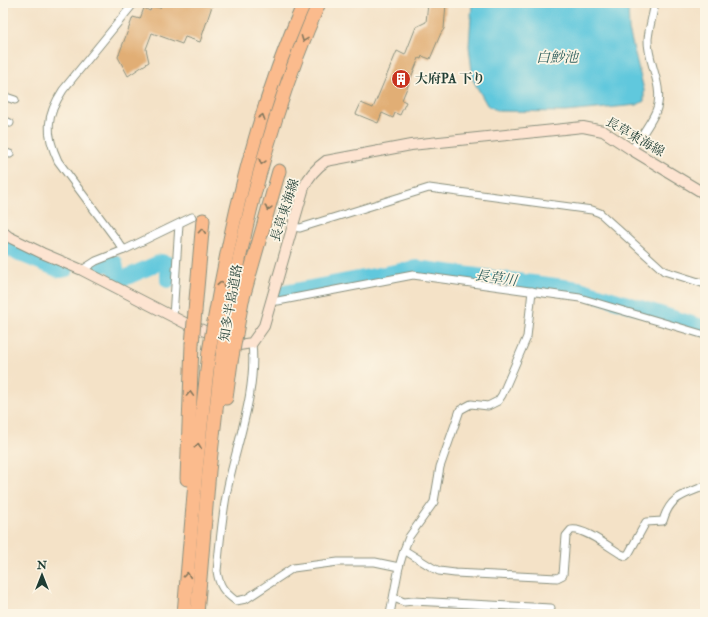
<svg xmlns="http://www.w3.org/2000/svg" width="708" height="617" viewBox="0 0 708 617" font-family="'IM FELL Double Pica','Noto Serif JP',serif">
	<rect width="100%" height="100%" fill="#fcf5e5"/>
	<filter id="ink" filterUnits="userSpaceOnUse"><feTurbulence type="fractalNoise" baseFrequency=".025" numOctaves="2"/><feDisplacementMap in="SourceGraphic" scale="8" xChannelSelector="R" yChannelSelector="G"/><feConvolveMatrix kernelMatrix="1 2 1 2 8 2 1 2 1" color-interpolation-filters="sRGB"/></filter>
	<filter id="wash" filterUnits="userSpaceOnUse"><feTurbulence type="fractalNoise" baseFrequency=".012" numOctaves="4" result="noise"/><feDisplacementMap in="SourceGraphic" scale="16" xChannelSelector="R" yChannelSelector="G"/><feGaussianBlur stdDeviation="0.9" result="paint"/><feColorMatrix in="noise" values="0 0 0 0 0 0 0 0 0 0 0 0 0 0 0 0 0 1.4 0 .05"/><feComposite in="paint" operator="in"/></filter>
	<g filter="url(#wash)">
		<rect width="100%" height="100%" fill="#f4e2c7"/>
		<!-- water -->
		<path fill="#61c8dd" stroke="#408288" d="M 472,3 L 628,3 L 629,30 L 644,90 L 644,101 L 637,105 L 565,112 L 498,111 L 487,105 L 473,80 L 469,46 Z"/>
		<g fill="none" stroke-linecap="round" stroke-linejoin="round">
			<!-- river -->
			<g stroke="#61c8dd" stroke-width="16">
				<path d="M 3,245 L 16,252 L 60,270 L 66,269"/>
				<path d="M 100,265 L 115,263 L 118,281 L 161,262 L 168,264 L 168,280"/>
				<path d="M 284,293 L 416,268 L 579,289 L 705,328"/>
			</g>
		</g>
		<g id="blocks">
			<!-- building -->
			<g fill="#e1ae75">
				<path d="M 162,3 L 213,3 L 200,42 L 185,37 L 182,44 L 152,33 L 146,49 L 149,62 L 128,76 L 118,57 L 133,17 L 140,19 L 144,8 L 150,11 L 152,6 L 160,8 Z"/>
				<path d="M 428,3 L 446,3 L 444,29 L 441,33 L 430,59 L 422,56 L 421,59 L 419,58 L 402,100 L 406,102 L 400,115 L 395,113 L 393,118 L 382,113 L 378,123 L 356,114 L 361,103 L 373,108 L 397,51 L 405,55 L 416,27 L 426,22 Z"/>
			</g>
		</g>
	</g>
	<g filter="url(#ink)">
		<use href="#blocks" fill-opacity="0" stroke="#8a907e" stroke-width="1"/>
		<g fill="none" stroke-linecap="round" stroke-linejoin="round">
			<defs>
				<g id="minor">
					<path d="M 3,96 L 15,100"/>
					<path d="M 3,120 L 10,123"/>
					<path d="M 632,150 C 638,140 654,119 657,108 C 664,85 647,62 648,39 C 649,27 653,15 655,3"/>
					<path d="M 3,152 L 10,154"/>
					<path d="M 293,227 L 300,228 L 429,188 L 592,210 L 600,213 L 664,271 L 705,284"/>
					<path d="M 124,250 L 58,161 C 45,133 46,116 63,90 L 134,3"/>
					<path d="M 82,270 L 96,261 L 124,250 L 192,217"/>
					<path d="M 271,301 L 278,301 L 413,275 L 580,298 L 705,335"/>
					<path d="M 173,317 L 179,224"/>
					<path d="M 252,343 C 257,391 238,439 228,486 C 222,514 220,543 217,571 C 219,586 224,592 236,601 L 246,599 L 293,568 L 338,562 L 375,562 L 399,567"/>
					<path d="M 404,550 L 433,568 L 439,571 L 455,573 L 557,578 L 563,575 L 566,536 L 571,530 C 583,527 609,547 621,554 L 626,556 L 629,553 L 646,522 L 663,521 C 670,496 684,495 705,486"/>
					<path d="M 394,598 L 404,602 L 413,601 L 551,608"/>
					<path d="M 390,614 L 399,567 L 404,550 L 409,537 L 434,502 L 440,467 L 460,410 L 471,404 L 488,406 L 498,401 L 502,395 L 527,337 L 532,291"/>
				</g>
				<path id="secondary" d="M 3,232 L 9,237 L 42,253 L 82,270 L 185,323 L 239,345 L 252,343 L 264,326 L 304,187 C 309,176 316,168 326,161 L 411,145 L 583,127 L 603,131 L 632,150 L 705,194"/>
				<g id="motorway">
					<path d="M 195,311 L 203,220"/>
					<path d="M 214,322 C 233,213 259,105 304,3"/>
					<path d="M 226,328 C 245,217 273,107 319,3"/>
					<path d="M 236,334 L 242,301 L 279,171"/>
					<path d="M 226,398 L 231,362"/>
					<path d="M 187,479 L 192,344"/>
					<path d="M 184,614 L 196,470 L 209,352"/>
					<path d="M 197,614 L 209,471 L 222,357"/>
				</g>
			</defs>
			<!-- minor casing -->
			<use href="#minor" stroke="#8a907e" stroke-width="9"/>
			<!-- secondary casing -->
			<use href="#secondary" stroke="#8a907e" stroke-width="12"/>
			<!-- motorway casing -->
			<use href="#motorway" stroke="#8a907e" stroke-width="15"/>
			<!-- minor -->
			<use href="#minor" stroke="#fff" stroke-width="7"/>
			<!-- secondary -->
			<use href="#secondary" stroke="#fde4d1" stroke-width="10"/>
			<!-- motorway -->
			<use href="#motorway" stroke="#fbbb8d" stroke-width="13"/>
			<defs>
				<g id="motorway-bridge">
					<path d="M 192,344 L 195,311"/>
					<path d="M 209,352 L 214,322"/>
					<path d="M 222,357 L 226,328"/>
					<path d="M 231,362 L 236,334"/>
				</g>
			</defs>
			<!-- motorway-bridge casing -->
			<use href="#motorway-bridge" stroke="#8a907e" stroke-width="15" stroke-linecap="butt"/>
			<!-- motorway-bridge -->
			<use href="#motorway-bridge" stroke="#fbbb8d" stroke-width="13"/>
		</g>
		<!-- one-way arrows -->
		<defs><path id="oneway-chevron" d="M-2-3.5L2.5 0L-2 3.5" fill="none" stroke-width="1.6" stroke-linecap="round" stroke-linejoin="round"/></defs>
		<g stroke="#82765c">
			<use href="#oneway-chevron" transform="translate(304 39) rotate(111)"/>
			<use href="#oneway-chevron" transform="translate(262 117) rotate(-73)"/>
			<use href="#oneway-chevron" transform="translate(262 162) rotate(106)"/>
			<use href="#oneway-chevron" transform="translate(268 208) rotate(106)"/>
			<use href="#oneway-chevron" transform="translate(202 231) rotate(-86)"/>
			<use href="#oneway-chevron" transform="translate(221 284) rotate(-79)"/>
			<use href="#oneway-chevron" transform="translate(190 394) rotate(-88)"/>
			<use href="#oneway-chevron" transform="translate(198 446) rotate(-84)"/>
			<use href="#oneway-chevron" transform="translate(187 575) rotate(-85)"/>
		</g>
	</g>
	<!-- icons -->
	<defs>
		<symbol id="building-disc" viewBox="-11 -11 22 22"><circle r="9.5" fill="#c8321e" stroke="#fcf5e5"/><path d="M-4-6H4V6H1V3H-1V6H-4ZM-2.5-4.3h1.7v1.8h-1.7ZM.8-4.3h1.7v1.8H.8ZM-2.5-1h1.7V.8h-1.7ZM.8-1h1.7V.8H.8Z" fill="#fff"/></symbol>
	</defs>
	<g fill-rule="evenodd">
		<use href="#building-disc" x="390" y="68" width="22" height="22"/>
	</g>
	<g text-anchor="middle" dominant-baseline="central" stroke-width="3.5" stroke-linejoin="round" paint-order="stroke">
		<!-- poi labels -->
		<g font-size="13" font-weight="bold" fill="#1f3d34" stroke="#fcf5e5" text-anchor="start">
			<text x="415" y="79">大府PA 下り</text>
		</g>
		<!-- street labels -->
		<g font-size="13" fill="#1f3d34" stroke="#fcf5e5">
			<text transform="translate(635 137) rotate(30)">長草東海線</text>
			<text transform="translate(285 210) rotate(-72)">長草東海線</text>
			<text transform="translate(231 303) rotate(-80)">知多半島道路</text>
		</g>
		<!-- water labels -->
		<g font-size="14" font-style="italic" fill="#30605e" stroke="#fcf5e5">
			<text x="557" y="57">白魦池</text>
			<text transform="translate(496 278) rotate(8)">長草川</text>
		</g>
	</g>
	<!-- margin -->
	<rect width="708" height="617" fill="none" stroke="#fcf5e5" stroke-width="16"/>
	<!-- north arrow -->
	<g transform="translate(42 575)" stroke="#fcf5e5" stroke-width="3" paint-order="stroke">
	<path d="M0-3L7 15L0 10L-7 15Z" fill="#1f3d34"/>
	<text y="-6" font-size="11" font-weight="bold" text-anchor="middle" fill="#1f3d34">N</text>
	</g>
</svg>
